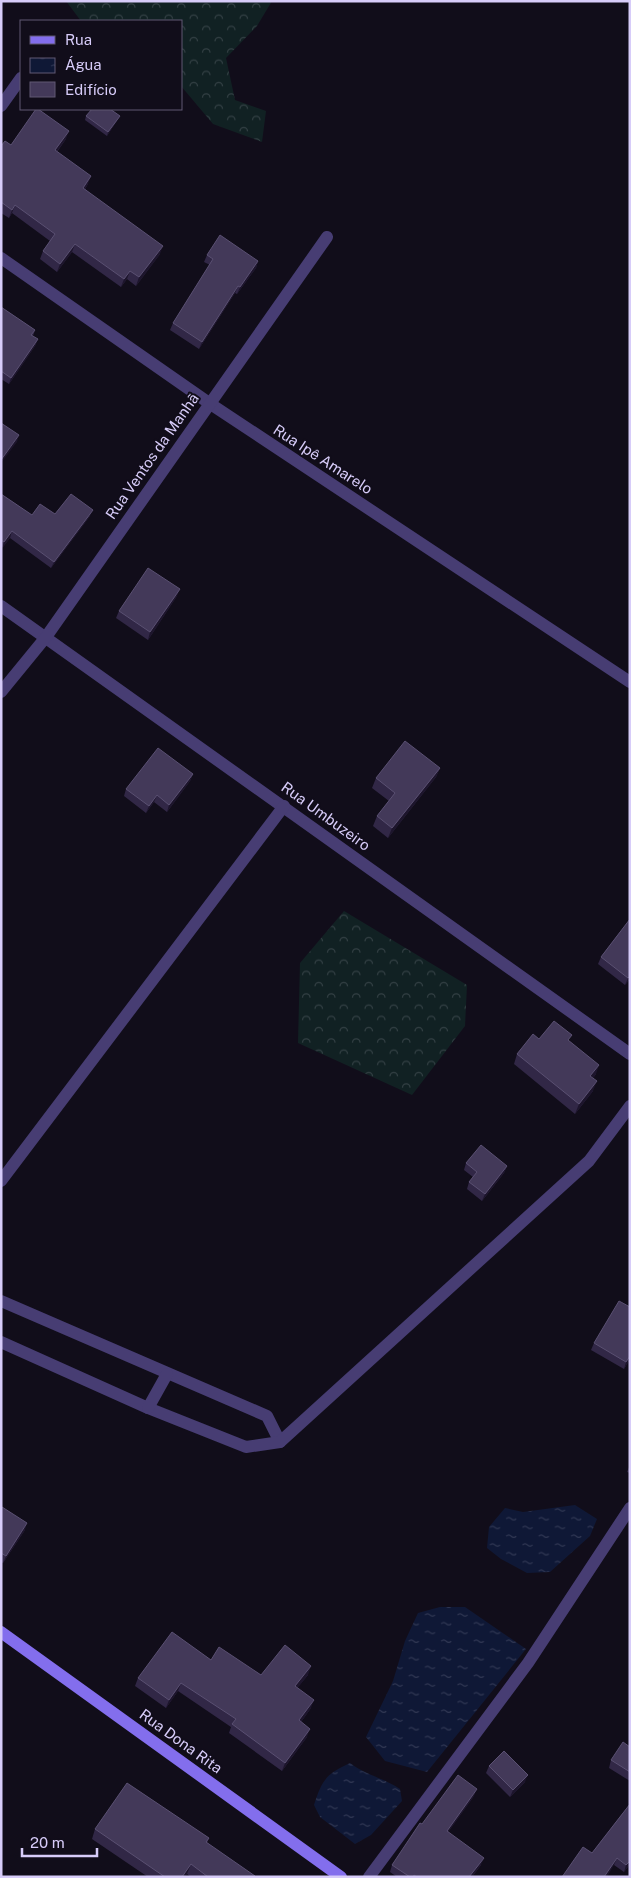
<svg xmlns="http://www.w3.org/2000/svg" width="631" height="1878" viewBox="0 0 631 1878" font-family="'Public Sans',sans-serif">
	<defs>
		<pattern id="forest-crowns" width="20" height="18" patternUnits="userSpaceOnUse" patternTransform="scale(1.25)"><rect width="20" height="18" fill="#112123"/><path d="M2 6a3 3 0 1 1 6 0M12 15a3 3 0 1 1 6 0" fill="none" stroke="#334044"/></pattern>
		<pattern id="water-ripples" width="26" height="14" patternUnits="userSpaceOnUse" patternTransform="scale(1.25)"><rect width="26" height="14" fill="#0f1836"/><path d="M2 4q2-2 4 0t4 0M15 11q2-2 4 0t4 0" fill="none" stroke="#313854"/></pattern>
	</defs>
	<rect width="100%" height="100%" fill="#110d1a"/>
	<!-- forest -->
	<g fill="url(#forest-crowns)">
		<path d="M 66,1 L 272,1 L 257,26 L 226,58 L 235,100 L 266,111 L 262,142 L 213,124 L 181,86 L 181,21 L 81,21 Z"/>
		<path d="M 344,911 L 467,985 L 465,1026 L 412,1095 L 298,1043 L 300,963 Z"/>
	</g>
	<!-- water -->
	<g fill="url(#water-ripples)">
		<path d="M 575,1505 L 597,1519 L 590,1536 L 550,1572 L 527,1573 L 501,1559 L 487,1548 L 489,1527 L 505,1508 L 523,1512 Z"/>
		<path d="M 440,1607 L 465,1607 L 526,1649 L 427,1772 L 385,1761 L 366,1737 L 393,1681 L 405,1641 L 418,1613 Z"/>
		<path d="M 350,1763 C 365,1775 384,1778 400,1789 L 402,1801 L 371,1835 L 355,1844 L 320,1817 L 314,1805 C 322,1780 326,1774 350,1763 Z"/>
	</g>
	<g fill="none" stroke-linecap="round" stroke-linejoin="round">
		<!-- minor -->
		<g stroke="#473d73" stroke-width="12">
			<path d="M 1,106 L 21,78"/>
			<path d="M 1,258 L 209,403 L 630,682"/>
			<path d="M 1,606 L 630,1054"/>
			<path d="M 1,692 L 46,637 L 327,237"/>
			<path d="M 1,1181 L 284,806"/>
			<path d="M 1,1301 L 267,1416 L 280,1442"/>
			<path d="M 1,1342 L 148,1408 L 246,1447 L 280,1442 L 589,1161 L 630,1106"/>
			<path d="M 148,1408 L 167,1374"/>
			<path d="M 369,1877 L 528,1663 L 630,1508"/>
		</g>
		<!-- secondary -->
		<path stroke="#836eed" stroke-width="12" d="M 1,1632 L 341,1877"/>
	</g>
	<!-- wall -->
	<g fill="#312746">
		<path d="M 86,116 L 120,116 L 118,119 L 107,136 L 85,120 Z"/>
		<path d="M 66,139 L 57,152 L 88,184 L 85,189 L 160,254 L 136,286 L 127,279 L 121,287 L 72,252 L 57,272 L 40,259 L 43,251 L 50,241 L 12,213 L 9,218 L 1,213 L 1,146 Z"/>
		<path d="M 207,255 L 258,261 L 256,268 L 237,294 L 235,293 L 199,349 L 170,330 L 173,323 L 210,265 L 204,262 Z"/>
		<path d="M 1,307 L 35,330 L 33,336 L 38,339 L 35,346 L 9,384 L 1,379 Z"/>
		<path d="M 1,494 L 32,515 L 55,514 L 90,516 L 51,568 L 10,538 L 1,549 Z"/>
		<path d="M 177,596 L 148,640 L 116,618 L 119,611 Z"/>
		<path d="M 440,768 L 436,777 L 388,838 L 373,826 L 377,816 L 389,801 L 372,788 L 376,778 Z"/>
		<path d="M 193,774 L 190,781 L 167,812 L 154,802 L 146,813 L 124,796 L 126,789 Z"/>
		<path d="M 630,919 L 630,979 L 625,985 L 598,964 L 601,957 Z"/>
		<path d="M 539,1039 L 569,1041 L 596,1074 L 593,1078 L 593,1091 L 575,1114 L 514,1064 L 517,1054 Z"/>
		<path d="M 466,1163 L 507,1166 L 504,1173 L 482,1201 L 467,1189 L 469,1182 L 473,1177 L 464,1170 Z"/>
		<path d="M 594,1343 L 630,1359 L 624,1369 L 591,1350 Z"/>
		<path d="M 630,1465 L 630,1473 L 627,1472 Z"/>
		<path d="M 1,1508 L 25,1530 L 3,1563 L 1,1562 Z"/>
		<path d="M 211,1660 L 261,1675 L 308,1675 L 297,1688 L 311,1708 L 301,1722 L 307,1737 L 282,1771 L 229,1733 L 231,1727 L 178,1691 L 166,1708 L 135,1686 L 138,1678 Z"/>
		<path d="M 630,1747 L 630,1781 L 609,1768 L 611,1760 Z"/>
		<path d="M 489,1766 L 525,1782 L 510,1797 L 486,1773 Z"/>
		<path d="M 474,1796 L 448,1832 L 481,1865 L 472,1877 L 397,1877 L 390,1872 L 392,1865 L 422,1824 Z"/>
		<path d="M 630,1804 L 630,1864 L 624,1872 L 614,1865 L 592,1853 Z"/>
		<path d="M 95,1829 L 209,1838 L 207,1843 L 254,1877 L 191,1877 L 187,1874 L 185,1877 L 148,1877 L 92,1839 Z"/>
	</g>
	<!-- shaded-wall -->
	<g fill="#1d152c">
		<path d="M 120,116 L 118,119 L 107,136 L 108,132 Z"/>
		<path d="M 69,131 L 66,139 L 52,158 L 55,150 Z"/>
		<path d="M 91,176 L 88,184 L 80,196 L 83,188 Z"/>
		<path d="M 15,205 L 12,213 L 9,218 L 12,210 Z"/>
		<path d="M 75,244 L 72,252 L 57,272 L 60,264 Z"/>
		<path d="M 163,246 L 160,254 L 136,286 L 139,277 Z"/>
		<path d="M 258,261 L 256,268 L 237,294 L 240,287 Z"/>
		<path d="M 130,271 L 127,279 L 121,287 L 124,279 Z"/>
		<path d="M 238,286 L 235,293 L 199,349 L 202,342 Z"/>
		<path d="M 38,339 L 35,346 L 9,384 L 11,378 Z"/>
		<path d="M 19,435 L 17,442 L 1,463 L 1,460 Z"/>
		<path d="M 93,510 L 90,516 L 51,568 L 54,562 Z"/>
		<path d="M 12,531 L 10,538 L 2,549 L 4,542 Z"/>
		<path d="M 180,589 L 177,596 L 148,640 L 150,632 Z"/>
		<path d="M 440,768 L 436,777 L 388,838 L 392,828 Z"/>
		<path d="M 193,774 L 190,781 L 167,812 L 169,805 Z"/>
		<path d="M 157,795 L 154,802 L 146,813 L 149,806 Z"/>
		<path d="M 630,976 L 630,979 L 625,985 L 628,978 Z"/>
		<path d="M 599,1065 L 596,1074 L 587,1086 L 590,1076 Z"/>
		<path d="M 597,1081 L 593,1091 L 575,1114 L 579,1104 Z"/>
		<path d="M 507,1166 L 504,1173 L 482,1201 L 485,1194 Z"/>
		<path d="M 630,1356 L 630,1359 L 624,1369 L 626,1362 Z"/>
		<path d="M 27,1523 L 25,1530 L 3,1563 L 6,1556 Z"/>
		<path d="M 311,1666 L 308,1675 L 292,1695 L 295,1686 Z"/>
		<path d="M 181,1683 L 178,1691 L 166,1708 L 169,1700 Z"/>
		<path d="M 314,1700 L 311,1708 L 296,1729 L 299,1720 Z"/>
		<path d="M 310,1729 L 307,1737 L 282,1771 L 285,1763 Z"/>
		<path d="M 528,1775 L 525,1782 L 510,1797 L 513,1790 Z"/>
		<path d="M 477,1789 L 474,1796 L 444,1838 L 447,1831 Z"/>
		<path d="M 484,1858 L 481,1865 L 472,1877 L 469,1877 Z"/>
		<path d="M 617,1858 L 614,1865 L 607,1877 L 604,1877 Z"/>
		<path d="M 630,1861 L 630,1864 L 624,1872 L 626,1865 Z"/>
		<path d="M 191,1864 L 187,1874 L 185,1877 L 182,1877 Z"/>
	</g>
	<!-- building -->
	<g fill="#433959" stroke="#5a5072">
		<path d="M 36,109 L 38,109 L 69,131 L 55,150 L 91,176 L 83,188 L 163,246 L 139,277 L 130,271 L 124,279 L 75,244 L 60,264 L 43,251 L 55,234 L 15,205 L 12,210 L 1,202 L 1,146 L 5,141 L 11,145 Z"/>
		<path d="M 92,109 L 110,109 L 120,116 L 108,132 L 86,116 Z"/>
		<path d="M 220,235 L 258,261 L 240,287 L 238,286 L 202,342 L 173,323 L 213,259 L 207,255 Z"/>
		<path d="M 1,307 L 35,330 L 31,335 L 38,339 L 11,378 L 1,371 Z"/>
		<path d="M 1,423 L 19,435 L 1,460 Z"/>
		<path d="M 1,494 L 32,515 L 40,504 L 55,514 L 71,494 L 93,510 L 54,562 L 12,531 L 4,542 L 1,540 Z"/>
		<path d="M 148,568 L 180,589 L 150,632 L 119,611 Z"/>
		<path d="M 405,741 L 440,768 L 392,828 L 377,816 L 395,793 L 376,778 Z"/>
		<path d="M 158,748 L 193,774 L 169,805 L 157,795 L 149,806 L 126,789 Z"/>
		<path d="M 630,919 L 630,976 L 628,978 L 601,957 Z"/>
		<path d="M 554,1021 L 572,1035 L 568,1040 L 599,1065 L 590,1076 L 597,1081 L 579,1104 L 517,1054 L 533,1034 L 539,1039 Z"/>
		<path d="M 481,1145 L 507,1166 L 485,1194 L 469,1182 L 477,1172 L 466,1163 Z"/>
		<path d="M 619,1301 L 630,1307 L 630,1356 L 626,1362 L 594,1343 Z"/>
		<path d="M 2,1507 L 27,1523 L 6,1556 L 1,1553 L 1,1508 Z"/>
		<path d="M 172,1632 L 211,1660 L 219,1647 L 261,1675 L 285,1645 L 311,1666 L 295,1686 L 314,1700 L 299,1720 L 310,1729 L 285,1763 L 232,1724 L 236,1719 L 181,1683 L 169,1700 L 138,1678 Z"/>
		<path d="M 623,1742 L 630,1747 L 630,1772 L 611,1760 Z"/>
		<path d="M 504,1751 L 528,1775 L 513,1790 L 489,1766 Z"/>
		<path d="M 458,1775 L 477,1789 L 447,1831 L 484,1858 L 469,1877 L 417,1877 L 414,1875 L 413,1877 L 410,1877 L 392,1865 L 420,1823 L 422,1824 Z"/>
		<path d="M 127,1783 L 209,1838 L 206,1842 L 255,1876 L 254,1877 L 208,1877 L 191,1864 L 182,1877 L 165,1877 L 95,1829 Z"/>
		<path d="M 630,1804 L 630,1861 L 626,1865 L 617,1858 L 604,1877 L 562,1877 L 583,1847 L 592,1853 Z"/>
	</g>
	<g text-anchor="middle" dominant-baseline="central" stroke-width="4" stroke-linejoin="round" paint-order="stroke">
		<!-- street labels -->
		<g font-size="15" fill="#d7ccf9" stroke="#110d1a">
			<text transform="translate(152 456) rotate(-55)">Rua Ventos da Manhã</text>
			<text transform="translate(323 459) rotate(33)">Rua Ipê Amarelo</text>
			<text transform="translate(326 816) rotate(36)">Rua Umbuzeiro</text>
			<text transform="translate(181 1741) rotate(36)">Rua Dona Rita</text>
		</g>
	</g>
	<!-- border -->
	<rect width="631" height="1878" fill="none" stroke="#d7ccf9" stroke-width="5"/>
	<!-- legend -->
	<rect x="20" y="20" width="162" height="90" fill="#110d1a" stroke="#605973"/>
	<rect x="30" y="36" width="25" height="8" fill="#836eed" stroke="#605973"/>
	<text x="65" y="45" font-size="15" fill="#d7ccf9">Rua</text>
	<rect x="30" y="58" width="25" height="15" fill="url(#water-ripples)" stroke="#605973"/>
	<text x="65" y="70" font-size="15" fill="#d7ccf9">Água</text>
	<rect x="30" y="82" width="25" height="15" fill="#433959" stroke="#605973"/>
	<text x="65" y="95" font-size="15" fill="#d7ccf9">Edifício</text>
	<!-- scale -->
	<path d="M22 1848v8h75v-8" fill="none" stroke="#d7ccf9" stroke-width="2.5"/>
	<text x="30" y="1848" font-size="15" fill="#d7ccf9" stroke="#110d1a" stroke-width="4" paint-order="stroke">20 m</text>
</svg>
